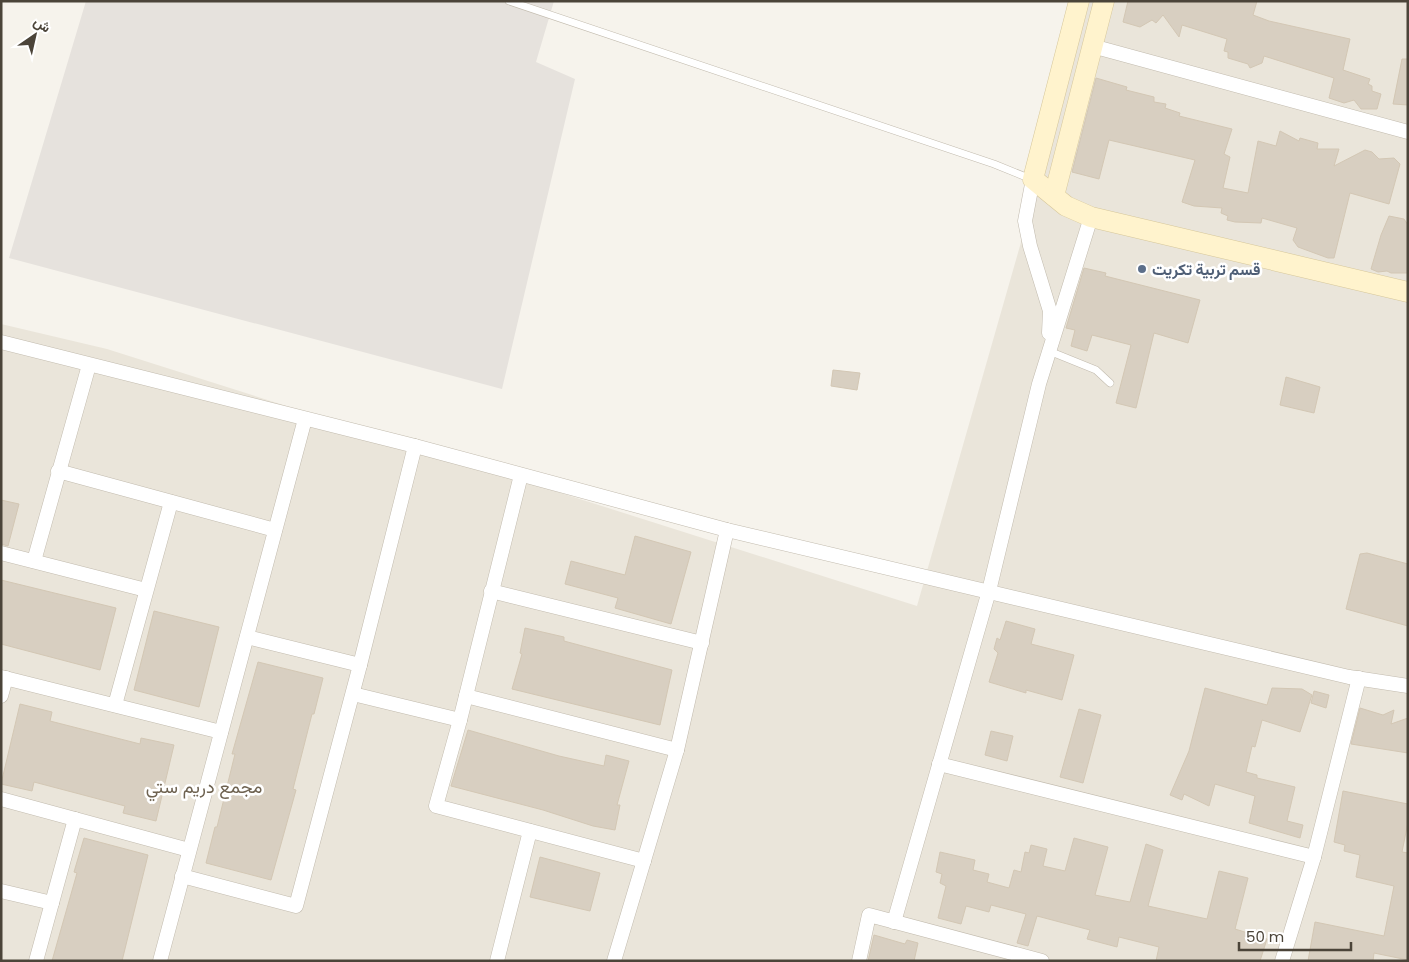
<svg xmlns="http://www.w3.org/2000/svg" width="1409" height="962" viewBox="0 0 1409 962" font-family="Poppins,Vazirmatn,sans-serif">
	<rect width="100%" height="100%" fill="#f6f3ec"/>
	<!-- residential -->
	<path fill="#eae5da" d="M 1090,1 L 1408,1 L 1408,961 L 1,961 L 1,324 L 107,349 L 917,606 Z"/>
	<!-- industrial -->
	<path fill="#e6e2dd" d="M 86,1 L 554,1 L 536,62 L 575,79 L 502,389 L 9,258 Z"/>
	<!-- building -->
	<g fill="#d8cfc1" stroke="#d3c7b4">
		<path d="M 1128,1 L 1257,1 L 1253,15 L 1269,21 L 1350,39 L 1343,70 L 1370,79 L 1368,84 L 1372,86 L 1372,91 L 1381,94 L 1377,109 L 1361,109 L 1354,100 L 1344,103 L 1329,98 L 1334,78 L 1264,56 L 1262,63 L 1250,68 L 1248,64 L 1228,58 L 1228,52 L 1224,51 L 1227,39 L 1182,25 L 1179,37 L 1163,15 L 1156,23 L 1152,20 L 1140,27 L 1123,22 Z"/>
		<path d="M 1402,59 L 1408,59 L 1408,105 L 1393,104 Z"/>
		<path d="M 1096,78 L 1127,87 L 1126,90 L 1154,97 L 1154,102 L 1166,104 L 1165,108 L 1180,113 L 1179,116 L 1232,129 L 1224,154 L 1230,157 L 1223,188 L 1248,193 L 1258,141 L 1276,146 L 1280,131 L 1299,141 L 1300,138 L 1318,143 L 1317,149 L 1339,149 L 1334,166 L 1365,150 L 1372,152 L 1379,159 L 1394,158 L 1400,164 L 1389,204 L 1350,193 L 1334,258 L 1328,258 L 1298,247 L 1293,240 L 1297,228 L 1262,218 L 1261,223 L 1235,222 L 1227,220 L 1228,216 L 1221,213 L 1222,208 L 1194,206 L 1182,202 L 1195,160 L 1109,140 L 1099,179 L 1072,172 Z"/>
		<path d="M 1389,216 L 1404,219 L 1408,225 L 1408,273 L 1391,273 L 1387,271 L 1378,272 L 1371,269 L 1381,235 Z"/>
		<path d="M 1084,268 L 1106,273 L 1105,276 L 1200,300 L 1188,343 L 1154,333 L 1136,408 L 1116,403 L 1131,345 L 1092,335 L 1087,351 L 1071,346 L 1075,330 L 1066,328 Z"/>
		<path d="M 833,370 L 860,373 L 857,390 L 831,386 Z"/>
		<path d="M 1286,377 L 1320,387 L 1314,413 L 1280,405 Z"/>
		<path d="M 1,500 L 19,504 L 8,546 L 1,544 Z"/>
		<path d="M 635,536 L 691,552 L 671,624 L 615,608 L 618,598 L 565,584 L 571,561 L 625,575 Z"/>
		<path d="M 1367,553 L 1408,564 L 1408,626 L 1346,609 L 1360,554 Z"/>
		<path d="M 1,580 L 116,608 L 100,670 L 1,644 Z"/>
		<path d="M 154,611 L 219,627 L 199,707 L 134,690 Z"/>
		<path d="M 1006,621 L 1035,629 L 1031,644 L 1074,655 L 1062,700 L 1026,690 L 1026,693 L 989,682 L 998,653 L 994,649 L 997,638 L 1000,640 Z"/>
		<path d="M 525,628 L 564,637 L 564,641 L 672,670 L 660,725 L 512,689 L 522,654 L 520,653 Z"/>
		<path d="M 258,662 L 323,678 L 314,714 L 312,714 L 293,789 L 296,790 L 271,880 L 206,863 L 215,827 L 217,827 L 235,754 L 232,754 Z"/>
		<path d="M 1205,688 L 1267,705 L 1272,688 L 1302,689 L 1312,695 L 1300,732 L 1262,720 L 1255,747 L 1252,746 L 1246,772 L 1257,775 L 1257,778 L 1295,787 L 1287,821 L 1303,825 L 1300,838 L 1249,823 L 1255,796 L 1215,784 L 1209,806 L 1184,794 L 1182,800 L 1170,795 L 1189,751 Z"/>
		<path d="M 1314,691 L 1329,695 L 1326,708 L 1311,703 Z"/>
		<path d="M 20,704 L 52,712 L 50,721 L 140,744 L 141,738 L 174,745 L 156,821 L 123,813 L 125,806 L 34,782 L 32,791 L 1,784 Z"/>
		<path d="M 1360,708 L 1383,715 L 1394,710 L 1391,724 L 1408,718 L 1408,753 L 1351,744 Z"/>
		<path d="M 1079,709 L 1101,715 L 1083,783 L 1060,777 Z"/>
		<path d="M 468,730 L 559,756 L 604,766 L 606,755 L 629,761 L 617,805 L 620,805 L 615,830 L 593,826 L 543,810 L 451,786 Z"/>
		<path d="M 991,731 L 1013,736 L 1007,761 L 985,755 Z"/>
		<path d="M 1343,791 L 1408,804 L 1408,822 L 1402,852 L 1408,853 L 1408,960 L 1374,953 L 1373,961 L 1308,961 L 1315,922 L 1384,936 L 1394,886 L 1356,877 L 1360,855 L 1344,851 L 1345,845 L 1334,842 Z"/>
		<path d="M 84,838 L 148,855 L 122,961 L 52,961 L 77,873 L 74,872 Z"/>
		<path d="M 1074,838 L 1108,847 L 1095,895 L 1130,902 L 1146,844 L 1163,850 L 1148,906 L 1207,919 L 1219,871 L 1248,878 L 1235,929 L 1267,939 L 1260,961 L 1156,961 L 1159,947 L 1119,937 L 1117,947 L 1087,939 L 1090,930 L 1037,916 L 1028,946 L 1017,943 L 1026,914 L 991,905 L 989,912 L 966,906 L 961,924 L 938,918 L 946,886 L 940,883 L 942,874 L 936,872 L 940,852 L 975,860 L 973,870 L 989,874 L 987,882 L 1009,888 L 1014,870 L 1021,872 L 1025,852 L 1029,853 L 1031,845 L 1047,849 L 1043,866 L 1065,871 Z"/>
		<path d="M 540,857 L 600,873 L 590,911 L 530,897 Z"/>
		<path d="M 874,935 L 905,944 L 907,940 L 918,943 L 914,961 L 868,961 Z"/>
	</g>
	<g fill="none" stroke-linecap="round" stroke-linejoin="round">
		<defs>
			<g id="lane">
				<path d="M 509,1 L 994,164 L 1031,179"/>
				<path d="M 1049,351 L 1096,370 L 1110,383"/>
			</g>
			<g id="street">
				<path d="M 1092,46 L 1408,132"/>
				<path d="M 1033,179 L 1025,221 L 1030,246 L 1050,311 L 1049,333"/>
				<path d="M 1,342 L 415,446 L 727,530 L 1349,677 L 1408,686"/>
				<path d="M 58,471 L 275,530"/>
				<path d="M 521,475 L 460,720 L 436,806 L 644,861"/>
				<path d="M 1,553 L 146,590"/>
				<path d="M 34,561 L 89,365"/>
				<path d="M 491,591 L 702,643"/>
				<path d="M 247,637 L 360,665"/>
				<path d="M 1,677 L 221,732"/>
				<path d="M 353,694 L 460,720"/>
				<path d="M 1,696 L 6,678"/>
				<path d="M 466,696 L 677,750"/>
				<path d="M 115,705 L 171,502"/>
				<path d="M 939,764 L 1314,857"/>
				<path d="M 1,799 L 189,850"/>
				<path d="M 182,876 L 296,906 L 360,665 L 415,446"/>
				<path d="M 1,891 L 52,903"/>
				<path d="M 894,922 L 989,591 L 1039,384 L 1091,217"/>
				<path d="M 36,961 L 75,819"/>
				<path d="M 160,961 L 305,419"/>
				<path d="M 497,961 L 530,831"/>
				<path d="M 614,961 L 677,750 L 727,530"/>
				<path d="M 859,961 L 869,915 L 1042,961"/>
				<path d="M 1282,961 L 1314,857 L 1359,678"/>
			</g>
			<g id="secondary">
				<path d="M 1079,1 L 1033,179 L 1066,206 L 1091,217 L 1408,292"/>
				<path d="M 1054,196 L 1104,1"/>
			</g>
		</defs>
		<!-- lane casing -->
		<use href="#lane" stroke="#c2bbae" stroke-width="8"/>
		<!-- street casing -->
		<use href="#street" stroke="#c2bbae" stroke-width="15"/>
		<!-- secondary casing -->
		<use href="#secondary" stroke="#d6c79b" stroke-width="21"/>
		<!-- lane -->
		<use href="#lane" stroke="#fff" stroke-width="7"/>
		<!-- street -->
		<use href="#street" stroke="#fff" stroke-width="14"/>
		<!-- secondary -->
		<use href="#secondary" stroke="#fff3cd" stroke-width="20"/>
	</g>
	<!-- markers -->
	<circle fill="#5c6f8a" stroke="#fff" stroke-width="2" cx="1142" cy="269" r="5"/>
	<g text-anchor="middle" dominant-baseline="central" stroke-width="5" stroke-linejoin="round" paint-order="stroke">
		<!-- service labels -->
		<g font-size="16" font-weight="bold" fill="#4e5e75" stroke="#fff" text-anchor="start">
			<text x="1152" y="269">قسم تربية تكريت</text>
		</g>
		<!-- neighbourhood labels -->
		<g font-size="18" fill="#6e6250" stroke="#fff">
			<text x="204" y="786">مجمع دريم ستي</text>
		</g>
	</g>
	<!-- border -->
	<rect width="1409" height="962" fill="none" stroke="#4b4439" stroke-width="5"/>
	<!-- north arrow -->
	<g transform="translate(35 35) rotate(34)" stroke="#ffffff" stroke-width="4" paint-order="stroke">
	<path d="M0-4L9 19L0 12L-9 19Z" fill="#4b4439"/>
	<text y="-8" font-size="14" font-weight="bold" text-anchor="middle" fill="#4b4439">ش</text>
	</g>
	<!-- scale -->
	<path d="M1239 942v8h112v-8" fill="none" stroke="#4b4439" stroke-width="2.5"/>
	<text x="1246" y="942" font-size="15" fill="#4b4439" stroke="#ffffff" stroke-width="4" paint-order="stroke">50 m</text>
</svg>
